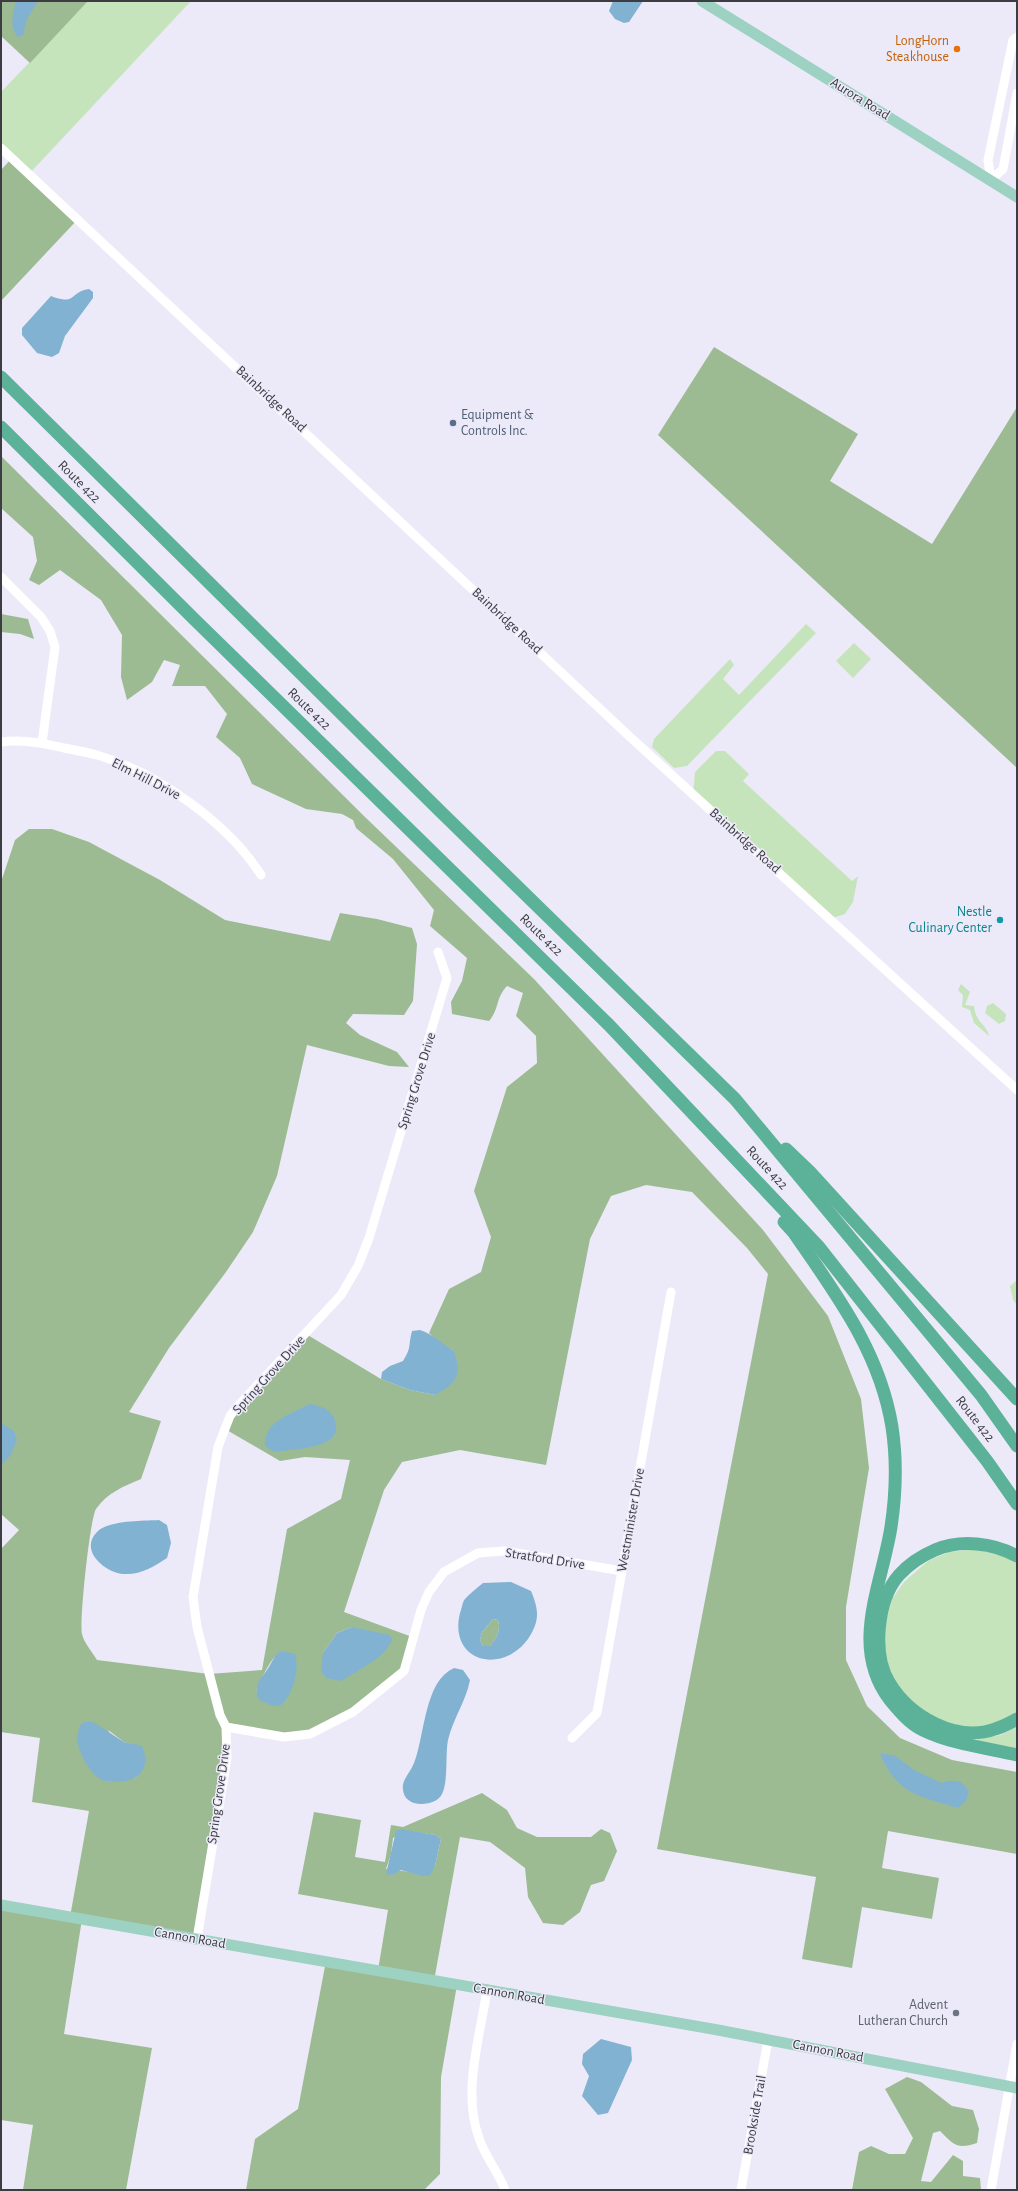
<svg xmlns="http://www.w3.org/2000/svg" width="1018" height="2191" viewBox="0 0 1018 2191" font-family="'Alegreya Sans',sans-serif">
	<rect width="100%" height="100%" fill="#eceaf9"/>
	<!-- green -->
	<g fill="#c6e4bb">
		<path d="M 88,1 L 191,1 L 29,174 L 1,148 L 1,92 Z"/>
		<path d="M 806,624 L 816,633 L 687,766 L 674,768 L 652,747 L 654,739 L 730,659 L 734,665 L 723,679 L 739,695 Z"/>
		<path d="M 854,643 L 871,659 L 853,678 L 836,661 Z"/>
		<path d="M 716,751 L 725,751 L 749,774 L 743,781 L 852,881 L 858,876 L 853,902 L 845,914 L 829,919 L 693,794 L 695,772 Z"/>
		<path d="M 961,984 L 970,992 L 965,1005 L 974,1006 C 976,1024 987,1024 989,1036 L 974,1023 L 970,1010 L 962,1007 L 963,995 L 958,990 Z"/>
		<path d="M 993,1003 L 1006,1014 L 1005,1021 L 999,1024 L 985,1013 L 987,1006 Z"/>
		<path d="M 1017,1280 L 1017,1305 L 1013,1300 L 1010,1286 Z"/>
		<path d="M 977,1549 L 1009,1558 L 1017,1562 L 1017,1714 L 993,1727 L 963,1728 L 919,1711 L 892,1679 L 883,1644 L 886,1620 L 892,1599 L 904,1582 L 928,1561 L 949,1552 Z"/>
		<path d="M 1017,1727 L 1017,1751 L 978,1743 L 978,1739 L 1001,1735 Z"/>
	</g>
	<!-- forest -->
	<g fill="#9cbb92" fill-rule="evenodd">
		<path d="M 1,1 L 88,1 L 30,63 L 1,36 Z"/>
		<path d="M 12,158 L 78,219 L 1,301 L 1,170 Z"/>
		<path d="M 714,347 L 858,434 L 830,481 L 932,544 L 1017,407 L 1017,768 L 658,435 Z"/>
		<path d="M 1,456 L 366,818 L 534,979 L 763,1230 L 828,1316 L 861,1399 L 869,1468 L 846,1607 L 846,1660 L 867,1706 L 900,1738 L 952,1760 L 1017,1772 L 1017,1854 L 888,1831 L 882,1868 L 939,1878 L 932,1919 L 862,1907 L 852,1968 L 802,1959 L 816,1877 L 657,1849 L 768,1274 L 747,1248 L 692,1192 L 646,1185 L 611,1196 L 590,1239 L 546,1465 L 460,1450 L 402,1462 L 384,1490 L 344,1612 L 415,1638 L 404,1671 L 353,1712 L 310,1734 L 284,1737 L 227,1727 L 227,1758 L 195,1934 L 82,1919 L 64,2034 L 152,2048 L 126,2190 L 23,2190 L 33,2125 L 1,2120 L 1,1905 L 70,1917 L 89,1811 L 32,1802 L 40,1738 L 1,1732 L 1,1549 L 19,1530 L 1,1514 L 1,882 L 15,840 L 29,829 L 52,829 L 89,842 L 160,880 L 225,920 L 330,941 L 340,913 L 377,919 L 412,928 L 417,944 L 413,1001 L 404,1015 L 353,1014 L 346,1023 L 360,1035 L 397,1052 L 409,1067 L 389,1066 L 307,1045 L 277,1176 L 253,1232 L 226,1272 L 169,1348 L 129,1412 L 161,1421 L 141,1479 C 124,1486 107,1493 96,1509 C 90,1518 79,1622 82,1634 C 84,1643 93,1653 97,1660 L 209,1674 L 262,1670 L 287,1529 L 341,1499 L 350,1460 L 305,1457 L 280,1461 L 225,1429 L 230,1416 L 306,1334 L 381,1379 L 410,1390 L 435,1395 L 454,1351 L 441,1344 L 429,1333 L 449,1289 L 481,1272 L 491,1237 L 474,1191 L 507,1087 L 537,1063 L 536,1036 L 516,1016 L 523,993 L 507,986 C 495,999 500,1008 489,1021 L 452,1014 L 451,1002 L 462,981 L 467,958 L 430,926 L 434,910 L 393,859 L 356,828 L 353,820 L 342,814 L 306,809 L 252,784 L 240,758 L 216,737 L 227,714 L 205,686 L 172,686 L 180,665 L 164,660 L 152,682 L 127,700 L 121,677 L 122,635 L 101,600 L 60,570 L 39,585 L 29,580 L 37,561 L 33,537 L 1,508 ZM 352,1627 L 323,1653 L 337,1633 ZM 282,1651 L 256,1691 C 261,1680 271,1656 282,1651 ZM 108,1730 L 124,1742 L 142,1747 L 136,1778 Z"/>
		<path d="M 1,614 L 28,619 L 34,639 L 20,634 L 1,632 Z"/>
		<path d="M 493,1619 L 498,1620 C 501,1630 497,1638 490,1646 L 483,1646 L 480,1640 L 482,1632 Z"/>
		<path d="M 482,1793 L 507,1810 L 517,1828 L 537,1837 L 591,1837 L 601,1829 L 610,1833 L 617,1851 L 604,1881 L 591,1885 L 580,1912 L 563,1925 L 543,1923 L 528,1897 L 525,1868 L 490,1842 L 460,1837 L 434,1981 L 457,1985 L 441,2077 L 440,2174 L 424,2190 L 246,2190 L 255,2139 L 298,2109 L 326,1961 L 378,1970 L 388,1910 L 298,1894 L 314,1812 L 361,1820 L 355,1857 L 385,1862 L 391,1825 L 403,1827 ZM 409,1831 L 436,1835 L 441,1839 L 435,1866 L 411,1872 L 386,1869 L 391,1854 L 393,1838 Z"/>
		<path d="M 907,2077 L 921,2082 L 952,2106 L 973,2110 L 979,2129 L 977,2143 C 957,2150 953,2144 940,2131 L 933,2133 L 921,2181 L 931,2182 L 953,2155 L 963,2161 L 963,2176 L 980,2178 L 981,2190 L 852,2190 L 859,2152 L 871,2146 L 889,2154 L 905,2154 L 913,2138 L 885,2089 Z"/>
	</g>
	<!-- water -->
	<g fill="#82b2d1" fill-rule="evenodd">
		<path d="M 16,1 L 38,1 L 27,19 L 23,35 L 18,37 C 9,27 13,13 16,1 Z"/>
		<path d="M 613,1 L 643,1 L 629,22 L 624,23 L 615,19 L 609,11 Z"/>
		<path d="M 89,289 L 93,292 L 93,298 L 65,336 L 59,353 L 52,357 L 37,353 L 22,335 L 22,328 L 51,296 C 77,306 69,292 89,289 Z"/>
		<path d="M 420,1330 C 433,1334 442,1344 454,1351 C 462,1376 457,1383 435,1395 L 410,1390 L 381,1379 L 382,1372 L 390,1366 L 403,1361 C 412,1347 408,1346 412,1331 Z"/>
		<path d="M 310,1404 C 320,1406 329,1408 334,1418 C 348,1450 294,1448 274,1452 L 265,1446 C 263,1422 292,1413 310,1404 Z"/>
		<path d="M 1,1423 L 14,1431 L 17,1440 L 10,1456 L 1,1465 Z"/>
		<path d="M 159,1520 L 167,1525 L 171,1543 L 167,1558 C 155,1566 140,1575 125,1574 C 107,1574 78,1551 97,1532 C 108,1520 143,1521 159,1520 Z"/>
		<path d="M 511,1582 L 531,1591 C 539,1610 540,1621 528,1639 C 501,1676 448,1661 460,1613 C 462,1609 462,1602 465,1599 C 470,1593 477,1588 483,1583 ZM 493,1619 L 498,1620 C 501,1630 497,1638 490,1646 L 483,1646 L 480,1640 L 482,1632 Z"/>
		<path d="M 352,1627 L 390,1635 L 392,1640 C 384,1659 358,1670 341,1681 L 326,1678 L 321,1671 L 323,1653 L 337,1633 Z"/>
		<path d="M 281,1651 L 295,1654 C 300,1670 293,1695 280,1706 L 270,1705 L 258,1699 C 253,1682 263,1678 270,1665 C 274,1659 274,1655 281,1651 Z"/>
		<path d="M 454,1668 L 463,1670 L 470,1680 C 466,1701 453,1719 448,1740 C 445,1754 449,1787 440,1797 C 434,1804 422,1805 414,1803 C 408,1801 404,1797 403,1790 C 401,1780 411,1772 414,1763 C 425,1736 424,1681 454,1668 Z"/>
		<path d="M 85,1722 L 93,1722 L 124,1742 L 142,1746 C 153,1770 135,1785 111,1781 C 108,1781 102,1781 100,1779 C 89,1772 77,1750 77,1737 C 77,1734 79,1729 80,1725 Z"/>
		<path d="M 880,1754 L 894,1755 L 914,1770 L 942,1783 C 956,1779 961,1780 969,1791 L 966,1801 L 958,1808 C 919,1796 898,1795 880,1754 Z"/>
		<path d="M 401,1829 L 436,1835 L 441,1839 L 435,1866 L 430,1875 L 422,1876 L 401,1870 L 392,1875 L 386,1874 L 396,1831 Z"/>
		<path d="M 601,2039 L 631,2047 L 632,2060 L 608,2113 L 598,2115 L 582,2096 L 589,2076 L 582,2064 L 583,2054 Z"/>
	</g>
	<g fill="none" stroke-linecap="round" stroke-linejoin="round">
		<!-- minor -->
		<g stroke="#fff" stroke-width="9">
			<path d="M 1,148 L 629,736 L 1017,1090"/>
			<path d="M 991,180 L 988,160 L 1013,40 L 1017,37"/>
			<path d="M 991,180 L 1003,169 L 1017,93"/>
			<path d="M 1,577 L 41,617 L 50,631 L 55,647 L 42,743"/>
			<path d="M 1,742 C 22,739 44,743 64,748 C 75,750 86,752 97,755 C 156,772 228,823 261,875"/>
			<path d="M 226,1727 L 284,1737 L 310,1734 L 353,1712 L 404,1671 L 421,1610 L 429,1592 L 444,1572 L 478,1553 L 504,1551 L 622,1571"/>
			<path d="M 572,1738 L 597,1713 L 671,1292"/>
			<path d="M 197,1939 L 227,1758 L 226,1727 L 220,1715 L 197,1627 L 193,1597 L 218,1447 L 230,1416 L 238,1406 L 341,1295 L 358,1266 L 369,1238 L 447,978 L 438,952"/>
			<path d="M 487,1990 C 480,2037 462,2092 479,2138 C 485,2157 498,2171 505,2190"/>
			<path d="M 741,2190 L 768,2040"/>
			<path d="M 991,2190 L 1017,2044"/>
		</g>
		<!-- major -->
		<g stroke="#9dd1c1" stroke-width="11">
			<path d="M 702,1 L 1017,197"/>
			<path d="M 1,1905 L 718,2030 L 1017,2088"/>
		</g>
		<!-- highway -->
		<g stroke="#5cb298" stroke-width="13">
			<path d="M 1,377 L 442,813 L 735,1099 L 981,1395 L 1017,1446"/>
			<path d="M 1,427 L 195,620 L 609,1025 L 819,1247 L 987,1461 L 1017,1504"/>
			<path d="M 786,1149 L 810,1172 L 1017,1399"/>
			<path d="M 784,1222 L 794,1233 C 836,1294 880,1352 892,1427 C 897,1460 896,1494 891,1527 C 882,1585 849,1647 890,1700 C 900,1712 910,1724 923,1730 C 952,1744 987,1748 1017,1755"/>
			<path d="M 1017,1556 C 993,1543 961,1539 935,1550 C 921,1556 909,1564 899,1575 C 877,1600 872,1654 889,1682 C 909,1716 956,1743 995,1729 C 1002,1727 1010,1723 1017,1719"/>
		</g>
	</g>
	<!-- markers -->
	<circle fill="#e8710a" stroke="#eceaf9" stroke-width="1.5" cx="957" cy="49" r="4"/>
	<circle fill="#5c6f8a" stroke="#eceaf9" stroke-width="1.5" cx="453" cy="423" r="4"/>
	<circle fill="#0f9aa8" stroke="#eceaf9" stroke-width="1.5" cx="1000" cy="920" r="4"/>
	<circle fill="#6b7280" stroke="#eceaf9" stroke-width="1.5" cx="956" cy="2013" r="4"/>
	<g text-anchor="middle" dominant-baseline="central" stroke-width="3" stroke-linejoin="round" paint-order="stroke">
		<!-- food labels -->
		<g font-size="14" fill="#c56008" stroke="#eceaf9" text-anchor="end">
			<text x="949" y="41">LongHorn<tspan x="949" dy="16">Steakhouse</tspan></text>
		</g>
		<!-- street labels -->
		<g font-size="14" fill="#3c3c42" stroke="#eceaf9">
			<text transform="translate(860 99) rotate(32)">Aurora Road</text>
			<text transform="translate(271 399) rotate(43)">Bainbridge Road</text>
			<text transform="translate(79 482) rotate(45)">Route 422</text>
			<text transform="translate(507 621) rotate(43)">Bainbridge Road</text>
			<text transform="translate(309 709) rotate(44)">Route 422</text>
			<text transform="translate(146 779) rotate(27)">Elm Hill Drive</text>
			<text transform="translate(745 841) rotate(42)">Bainbridge Road</text>
			<text transform="translate(541 935) rotate(44)">Route 422</text>
			<text transform="translate(417 1081) rotate(-73)">Spring Grove Drive</text>
			<text transform="translate(767 1168) rotate(47)">Route 422</text>
			<text transform="translate(269 1375) rotate(-48)">Spring Grove Drive</text>
			<text transform="translate(975 1419) rotate(52)">Route 422</text>
			<text transform="translate(631 1520) rotate(-80)">Westminister Drive</text>
			<text transform="translate(545 1559) rotate(9)">Stratford Drive</text>
			<text transform="translate(219 1794) rotate(-82)">Spring Grove Drive</text>
			<text transform="translate(190 1938) rotate(10)">Cannon Road</text>
			<text transform="translate(509 1994) rotate(10)">Cannon Road</text>
			<text transform="translate(828 2051) rotate(11)">Cannon Road</text>
			<text transform="translate(755 2115) rotate(-80)">Brookside Trail</text>
		</g>
		<!-- service labels -->
		<g font-size="14" fill="#4e5e75" stroke="#eceaf9" text-anchor="start">
			<text x="461" y="415">Equipment &amp;<tspan x="461" dy="16">Controls Inc.</tspan></text>
		</g>
		<!-- culture labels -->
		<g font-size="14" fill="#0d838f" stroke="#eceaf9" text-anchor="end">
			<text x="992" y="912">Nestle<tspan x="992" dy="16">Culinary Center</tspan></text>
		</g>
		<!-- worship labels -->
		<g font-size="14" fill="#5b616d" stroke="#eceaf9" text-anchor="end">
			<text x="948" y="2005">Advent<tspan x="948" dy="16">Lutheran Church</tspan></text>
		</g>
	</g>
	<!-- border -->
	<rect width="1018" height="2191" fill="none" stroke="#3c3c42" stroke-width="4"/>
</svg>
